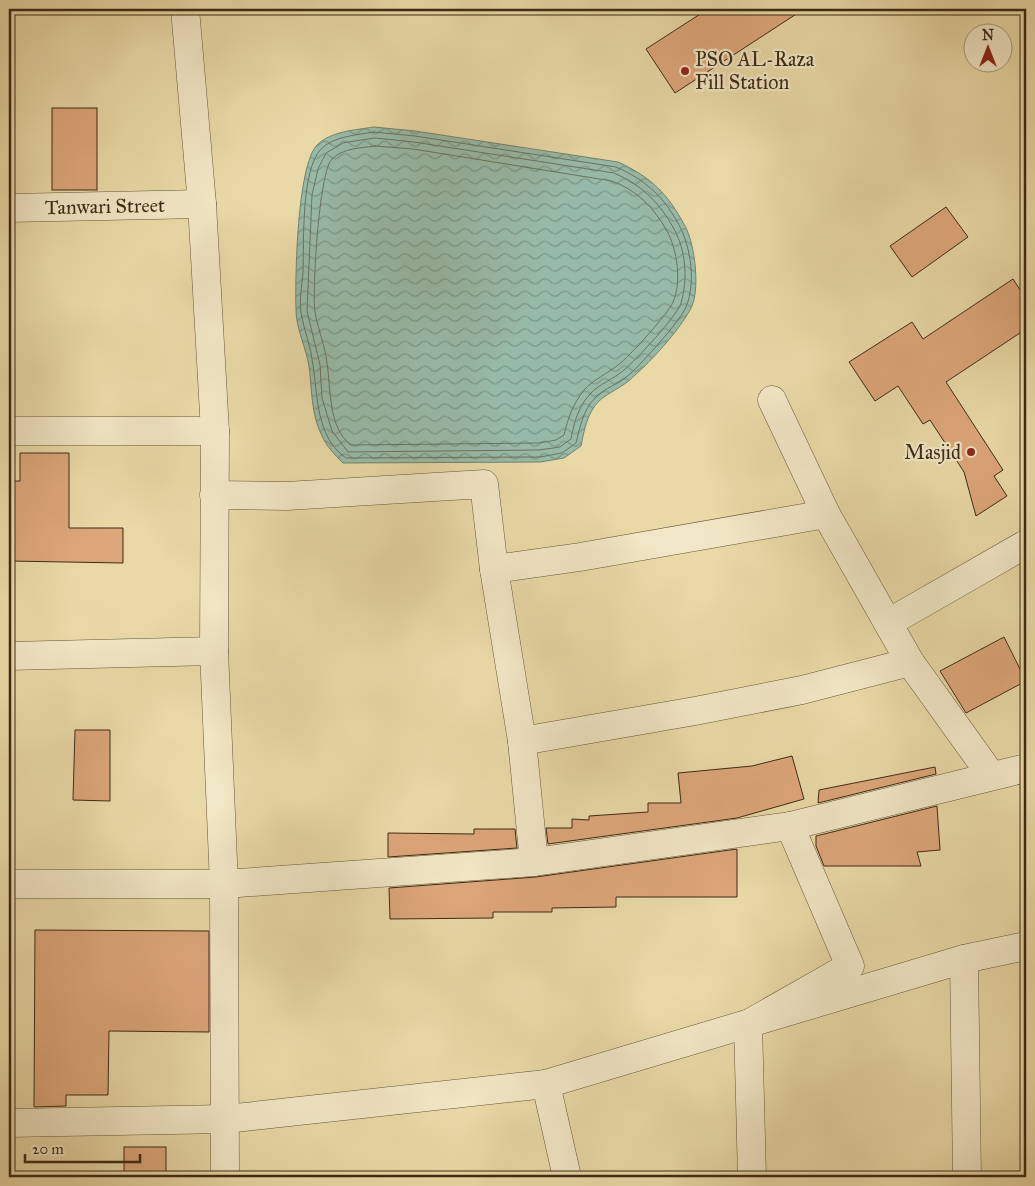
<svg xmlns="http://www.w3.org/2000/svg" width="1035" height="1186" viewBox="0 0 1035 1186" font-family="'IM FELL Great Primer',serif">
	<defs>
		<pattern id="water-waves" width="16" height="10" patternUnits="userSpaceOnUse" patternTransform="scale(1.25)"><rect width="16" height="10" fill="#97baa8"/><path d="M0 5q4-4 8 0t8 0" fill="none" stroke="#7c9788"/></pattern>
	</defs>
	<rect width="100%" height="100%" fill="#e9d9a6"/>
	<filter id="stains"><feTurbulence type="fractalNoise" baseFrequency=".004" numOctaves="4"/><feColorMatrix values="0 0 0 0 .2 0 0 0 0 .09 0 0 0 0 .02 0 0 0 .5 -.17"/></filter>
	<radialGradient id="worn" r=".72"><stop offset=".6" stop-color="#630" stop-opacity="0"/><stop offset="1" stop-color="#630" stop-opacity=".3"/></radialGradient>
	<!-- water -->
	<path fill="url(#water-waves)" stroke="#73816e" d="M 374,127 L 415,131 L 618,162 C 651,177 668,194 685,226 C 695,244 701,292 690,310 C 677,333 652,360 633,377 C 623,387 609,392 599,401 C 587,413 584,431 581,446 L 564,458 L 540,462 L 343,463 C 335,455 327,447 322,436 C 311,414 312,390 309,366 C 306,348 296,328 296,310 C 295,278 297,166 317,145 C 331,131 356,130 374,127 Z"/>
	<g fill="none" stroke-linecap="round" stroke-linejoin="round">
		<!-- shore -->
		<g stroke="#6a725f" stroke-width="1">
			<path d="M 374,132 L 415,136 L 616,167 C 646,180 664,197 679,225 C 691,247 696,283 686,307 C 681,320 642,363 630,374 C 620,383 605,388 595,398 C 583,410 580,427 576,443 L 562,453 L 540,457 L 346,458 C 316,437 318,397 313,365 C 311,347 304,330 301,313 C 299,300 302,285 303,271 C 304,242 301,170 321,149 C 334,136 357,135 374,132 Z"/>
			<path d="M 375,138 L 414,142 L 614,173 C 642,185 660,203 674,229 C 686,251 688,279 681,303 C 677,316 636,360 624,370 C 614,379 599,384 590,394 C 578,407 574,423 571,439 L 560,447 L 539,450 L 348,452 L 332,431 L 322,398 L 320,365 L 307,311 L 312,195 L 318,169 L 326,153 L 343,143 Z"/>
			<path d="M 375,146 L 413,149 L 612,181 C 638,191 654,208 667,231 C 677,249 682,282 673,302 C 668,314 629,357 618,365 C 608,373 593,380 584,390 C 573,404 568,418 564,435 L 556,440 L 539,443 L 351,445 C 328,428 331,389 327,363 C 325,346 318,329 315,312 C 312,291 319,171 332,159 C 343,148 361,148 375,146 Z"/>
		</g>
	</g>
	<!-- building -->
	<g fill="#dda67a" stroke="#3c2b16">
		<path d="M 708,9 L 804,9 L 675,93 L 646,49 Z"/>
		<rect x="52" y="108" width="45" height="82"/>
		<path d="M 946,207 L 968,237 L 912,277 L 890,246 Z"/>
		<path d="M 1013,279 L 1026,299 L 1026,329 L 946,382 L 1003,470 L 994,476 L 1007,496 L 976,516 L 964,472 L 930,420 L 923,424 L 898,386 L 875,401 L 849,362 L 912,322 L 923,339 Z"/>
		<path d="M 20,453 L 69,453 L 69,528 L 123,528 L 123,563 L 9,561 L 9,481 L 20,481 Z"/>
		<path d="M 1004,637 L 1026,681 L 966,713 L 940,671 Z"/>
		<path d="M 75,730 L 110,730 L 110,801 L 73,800 Z"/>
		<path d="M 792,756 L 804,799 L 737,818 L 548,844 L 546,828 L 572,828 L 572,819 L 589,820 L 589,816 L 648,812 L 648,803 L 681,803 L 678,773 L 752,766 Z"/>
		<path d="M 935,767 L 936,774 L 818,803 L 819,790 Z"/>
		<path d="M 937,806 L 940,850 L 917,852 L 921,866 L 824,866 L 816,846 L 816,836 Z"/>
		<path d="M 474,829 L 515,829 L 517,848 L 388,857 L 388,833 L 474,834 Z"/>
		<path d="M 737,849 L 737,897 L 616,897 L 616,907 L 552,908 L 552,912 L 493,912 L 493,918 L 390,919 L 389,888 L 536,877 Z"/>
		<path d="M 35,930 L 209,931 L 209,1032 L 109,1031 L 108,1095 L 66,1095 L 66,1106 L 34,1107 Z"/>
		<rect x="124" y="1147" width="42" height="30"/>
	</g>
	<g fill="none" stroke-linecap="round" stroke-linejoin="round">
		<defs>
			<g id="street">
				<path d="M 185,9 L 202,204 L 215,431 L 214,651 L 224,884 L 225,1177"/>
				<path id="s1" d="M 9,208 L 202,204"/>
				<path d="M 772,400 L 826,514 L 910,662 L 991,775"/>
				<path d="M 9,431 L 215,431"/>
				<path d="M 214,495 L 287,496 L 484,484 L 494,569 L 522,741 L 534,862"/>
				<path d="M 494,569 L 580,557 L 826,514"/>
				<path d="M 888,623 L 1026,544"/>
				<path d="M 9,656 L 214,651"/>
				<path d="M 522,741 L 695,711 L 802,690 L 910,662"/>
				<path d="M 9,884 L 224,884 L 534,862 L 790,826 L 1026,768"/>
				<path d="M 964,959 L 967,1177"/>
				<path d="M 546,1084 L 567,1177"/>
				<path d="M 9,1123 L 226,1119 L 546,1084 L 964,959 L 1026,946"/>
				<path d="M 752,1177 L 748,1024 L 850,966 L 790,826"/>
			</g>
		</defs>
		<!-- street casing -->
		<use href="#street" stroke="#67563a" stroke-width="29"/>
		<!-- street -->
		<use href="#street" stroke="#f1e6c5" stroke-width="28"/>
	</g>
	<!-- markers -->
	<g fill="#8f2418" stroke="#f1e6c5" stroke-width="2">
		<circle cx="685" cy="71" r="5"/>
		<circle cx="971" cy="452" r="5"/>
	</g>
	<g text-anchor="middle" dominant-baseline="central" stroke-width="4.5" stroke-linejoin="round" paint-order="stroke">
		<!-- poi labels -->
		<g font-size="20" fill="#3c2b16" stroke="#f1e6c5" text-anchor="start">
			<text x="695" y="59">PSO AL-Raza<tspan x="695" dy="23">Fill Station</tspan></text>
			<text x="961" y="452" text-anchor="end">Masjid</text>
		</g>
		<!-- street labels -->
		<g font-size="20" fill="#3c2b16" stroke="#f1e6c5">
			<text stroke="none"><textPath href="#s1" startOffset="96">Tanwari Street</textPath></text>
		</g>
	</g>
	<!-- margin -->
	<rect width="1035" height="1186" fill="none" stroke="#e9d9a6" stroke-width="30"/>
	<rect x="10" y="10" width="1015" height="1166" fill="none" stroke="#3c2b16" stroke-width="2.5"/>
	<rect x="15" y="15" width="1005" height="1156" fill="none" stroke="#3c2b16"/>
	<!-- north arrow -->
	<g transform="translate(988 48)"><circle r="24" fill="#f1e6c5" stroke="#a99b7f"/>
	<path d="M0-4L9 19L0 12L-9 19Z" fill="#8f2418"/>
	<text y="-8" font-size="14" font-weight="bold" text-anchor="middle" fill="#3c2b16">N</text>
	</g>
	<!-- scale -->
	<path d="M25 1154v8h115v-8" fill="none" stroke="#3c2b16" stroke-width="2.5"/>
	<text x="32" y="1154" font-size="15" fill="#3c2b16" stroke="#f1e6c5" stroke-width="4" paint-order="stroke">20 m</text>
	<rect width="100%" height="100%" filter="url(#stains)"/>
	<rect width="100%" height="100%" fill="url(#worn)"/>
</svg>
